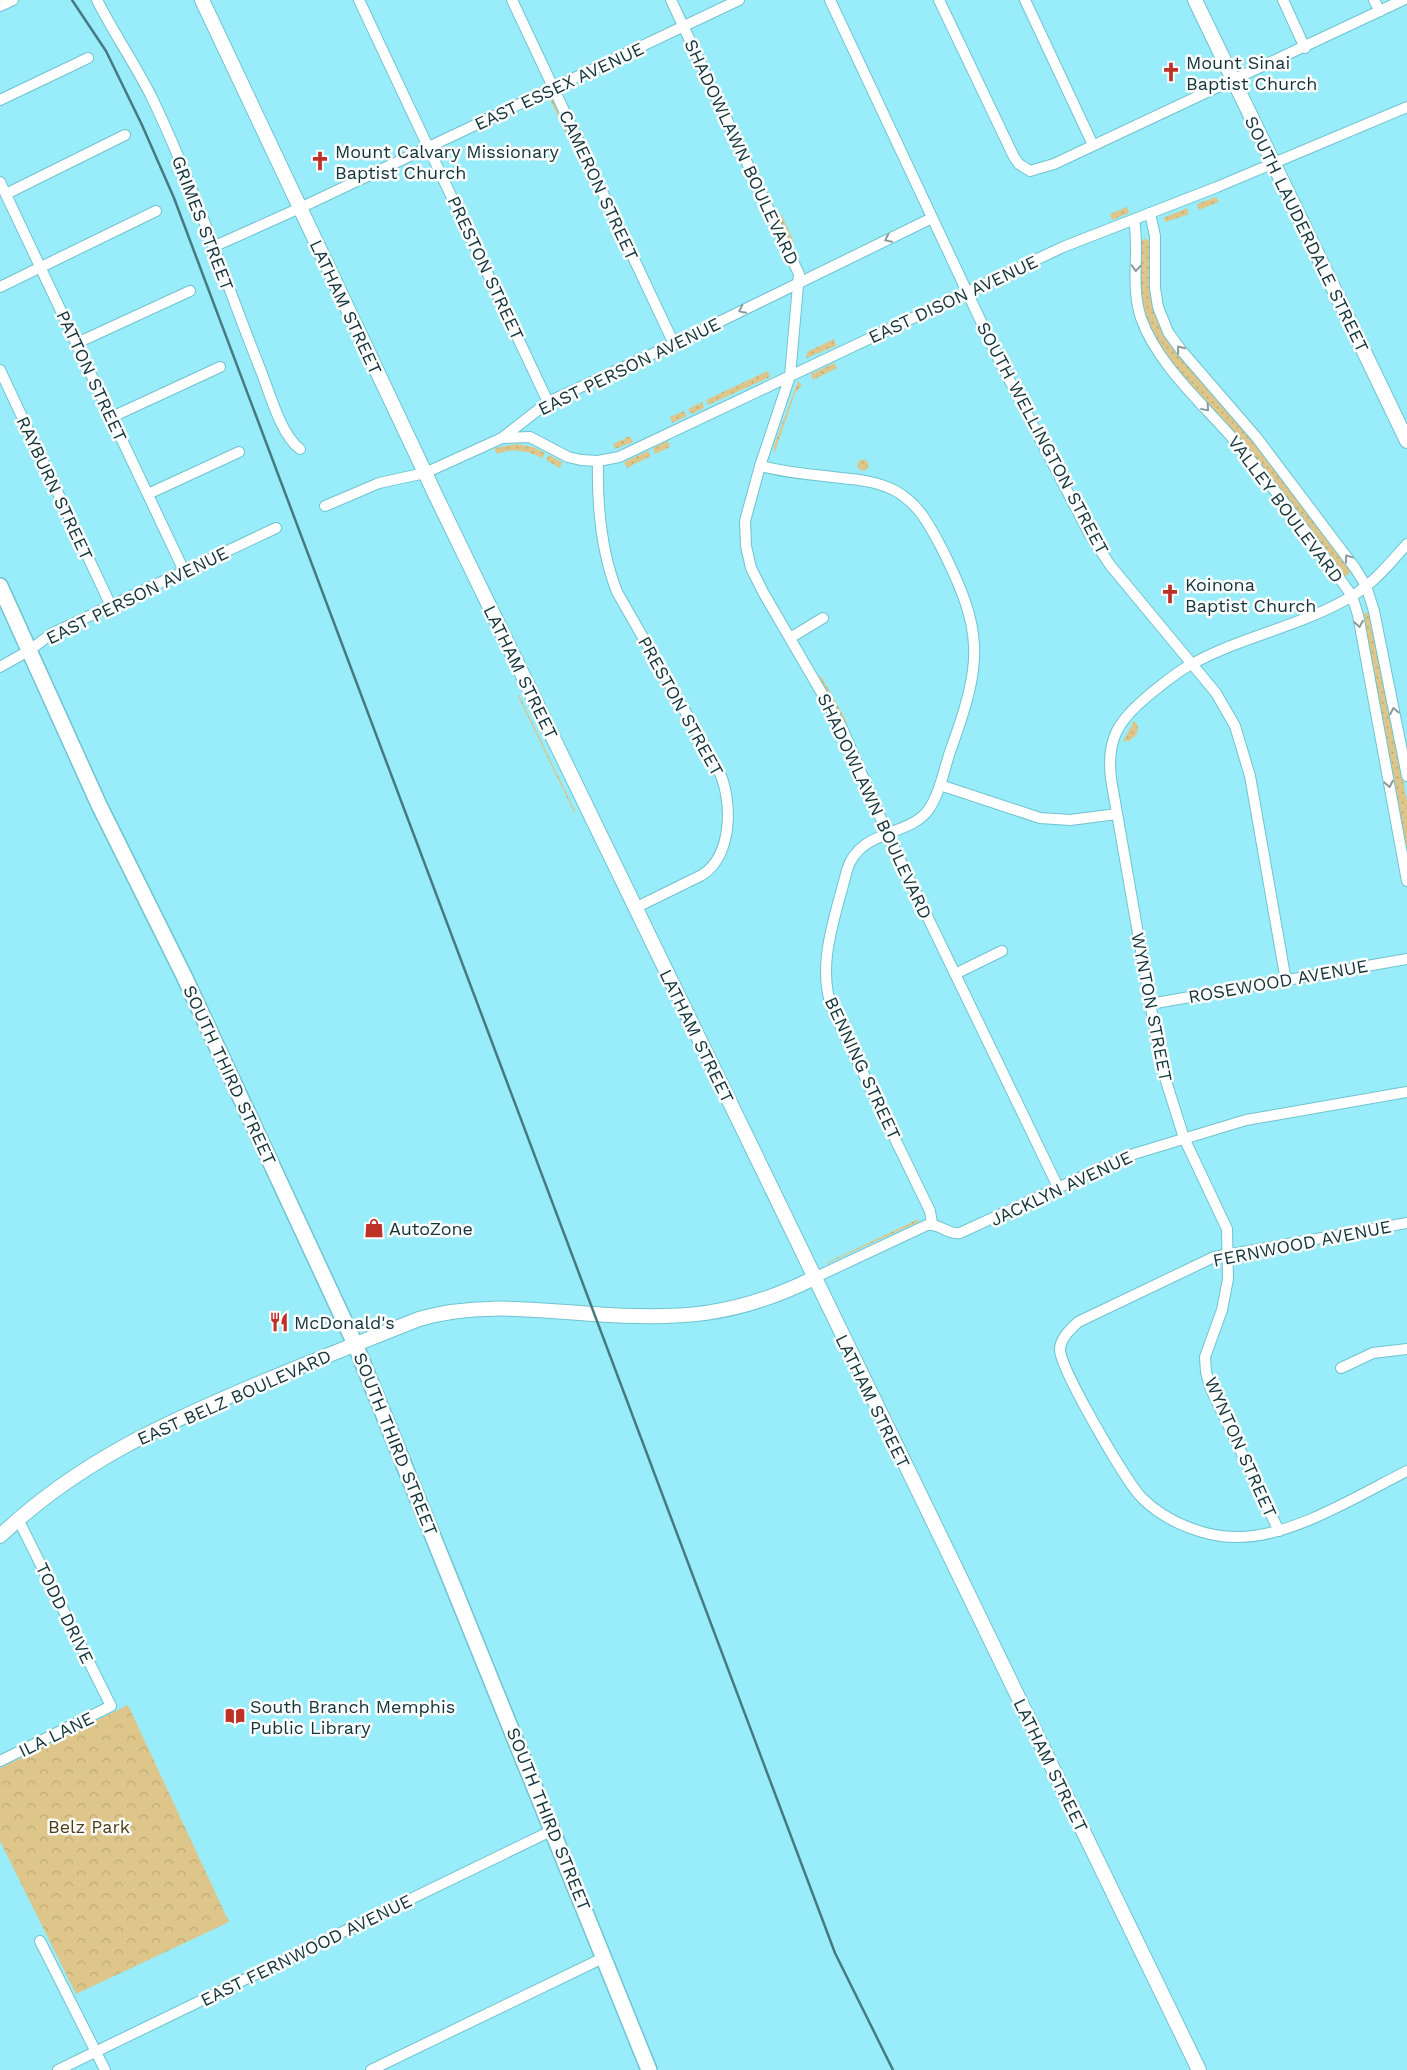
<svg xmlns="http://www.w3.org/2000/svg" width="1407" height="2070" viewBox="0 0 1407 2070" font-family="'Work Sans',sans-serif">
	<defs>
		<pattern id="grass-dots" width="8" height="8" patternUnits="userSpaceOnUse" patternTransform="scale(1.25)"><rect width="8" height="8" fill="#dec68a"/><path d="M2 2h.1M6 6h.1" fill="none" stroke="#bdab78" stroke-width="1.8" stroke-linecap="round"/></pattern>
		<pattern id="park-crowns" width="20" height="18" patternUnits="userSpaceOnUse" patternTransform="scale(1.25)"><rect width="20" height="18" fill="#dec68a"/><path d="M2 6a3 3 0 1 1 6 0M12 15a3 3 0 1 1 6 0" fill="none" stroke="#bdab78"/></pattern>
	</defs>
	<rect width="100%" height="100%" fill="#99ecf9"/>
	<!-- grass -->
	<g fill="url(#grass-dots)">
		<path d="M 552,98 L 576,149 L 574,150 L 550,99 Z"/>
		<path d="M 1216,197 L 1219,202 L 1199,210 L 1197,204 Z"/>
		<path d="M 1127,207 L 1129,213 L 1112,220 L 1110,214 Z"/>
		<path d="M 1187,208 L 1189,214 L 1166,222 L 1163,218 Z"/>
		<path d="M 781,214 L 794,242 L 791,243 L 778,216 Z"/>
		<path d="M 1145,238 L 1151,242 L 1153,306 L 1350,569 L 1349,575 L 1344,576 L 1236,436 L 1163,352 L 1149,326 L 1141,302 L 1141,242 Z"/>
		<path d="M 834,339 L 836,346 L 806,358 L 807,352 Z"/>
		<path d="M 834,363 L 837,368 L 813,380 L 811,374 Z"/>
		<path d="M 768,371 L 770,377 L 708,405 L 706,400 Z"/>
		<path d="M 798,381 L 802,385 L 795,393 L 774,454 L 774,446 Z"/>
		<path d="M 702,402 L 704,408 L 691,414 L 688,409 Z"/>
		<path d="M 684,411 L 687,416 L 672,423 L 670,417 Z"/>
		<path d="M 630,436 L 633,442 L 615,449 L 613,444 Z"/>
		<path d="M 668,441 L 670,447 L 655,454 L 653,448 Z"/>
		<path d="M 517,444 L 533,447 L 545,453 L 542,458 C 527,450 512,448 497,454 L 494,448 Z"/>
		<path d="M 648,451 L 651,456 L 627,468 L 624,462 Z"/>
		<path d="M 549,455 L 562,462 L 560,468 L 546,460 Z"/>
		<circle cx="863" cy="465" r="5.5"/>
		<path d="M 1367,612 L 1372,616 L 1407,801 L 1407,857 L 1362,616 Z"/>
		<path d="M 821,676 L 847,722 L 845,723 L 819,677 Z"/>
		<path d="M 519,695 L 575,811 L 574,812 L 518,696 Z"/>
		<path d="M 1134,721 L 1138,725 L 1137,734 L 1129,741 L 1123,741 Z"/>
		<path d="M 919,1219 L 918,1222 L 826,1264 L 826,1263 Z"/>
	</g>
	<!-- park -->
	<path fill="url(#park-crowns)" d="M 128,1705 L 229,1922 L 76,1994 L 0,1841 L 0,1768 Z"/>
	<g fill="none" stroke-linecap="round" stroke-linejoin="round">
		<defs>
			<g id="street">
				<path d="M 97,0 C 114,34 136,65 153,100 C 195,188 225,281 261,371 C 270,394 281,435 300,449"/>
				<path d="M 359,0 L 548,402"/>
				<path d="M 512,0 L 674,344"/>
				<path d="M 671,0 L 799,274 L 790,376 L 760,466 L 745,521 L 746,546 L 751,568 L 763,592 L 842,728 L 887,833 L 1058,1187"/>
				<path d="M 830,0 L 1000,362 L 1090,535 L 1110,565 L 1216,693 L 1235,726 L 1250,776 L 1286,981"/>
				<path d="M 939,0 L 1014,157 L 1019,164 L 1030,171 L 1054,164 L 1403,0"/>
				<path d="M 1025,0 L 1093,145"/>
				<path d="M 1283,0 L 1305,48"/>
				<path d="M 1374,0 L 1380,11"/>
				<path d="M 0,6 L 13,0"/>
				<path d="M 0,100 L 88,58"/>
				<path d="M 0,182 L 184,571"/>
				<path d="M 6,194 L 125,135"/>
				<path d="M 1150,213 L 1155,236 L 1155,288 L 1158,307 L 1168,332 L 1181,350 L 1257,438 L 1355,568 L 1366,586 L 1374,611 L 1407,776"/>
				<path d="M 1134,220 C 1140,252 1130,285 1141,318 C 1157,364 1203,404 1235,441 C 1275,489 1316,544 1352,596 L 1358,615 L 1407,881"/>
				<path d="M 215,246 L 300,208 L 739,0"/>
				<path d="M 0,287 L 156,211"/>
				<path d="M 77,343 L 190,291"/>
				<path d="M 0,370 L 111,606"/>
				<path d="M 112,417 L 220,367"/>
				<path d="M 502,438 L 530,437 L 568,457 L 581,460 L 598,461 L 619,457 L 1063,247 L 1217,187 L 1407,107"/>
				<path d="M 598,461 C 597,504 601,551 617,592 L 717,767 C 733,796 734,855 702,875 L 635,908"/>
				<path d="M 760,466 C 781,471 802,474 824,476 C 847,479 872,479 894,490 C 918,503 929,524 941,547 C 984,632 983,660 951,749 C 944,768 941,791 929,809 C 910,837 860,828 847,870 C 836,915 815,966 833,1011 L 930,1211 L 932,1224"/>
				<path d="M 148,494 L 239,452"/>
				<path d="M 325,506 L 379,483 L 425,473 L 502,438 L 548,402 L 674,344 L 932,218"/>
				<path d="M 790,638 L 823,618"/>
				<path d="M 0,667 L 30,650 L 51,634 L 276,528"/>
				<path d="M 940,785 L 1040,818 L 1070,820 L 1117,814"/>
				<path d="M 955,974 L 1002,951"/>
				<path d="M 1150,1004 L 1407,959"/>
				<path d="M 1407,1223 L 1214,1257 L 1078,1322 C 1071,1329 1060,1338 1060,1350 C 1061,1370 1126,1482 1142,1498 C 1166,1522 1206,1538 1239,1537 C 1292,1537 1359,1495 1407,1471"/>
				<path d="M 814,1278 L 927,1225 C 940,1223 947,1235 960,1233 L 1127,1156 L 1246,1120 L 1407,1092"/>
				<path d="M 1341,1368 L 1373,1353 L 1407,1349"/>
				<path d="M 1279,1531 L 1210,1387 L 1206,1372 L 1205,1357 L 1222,1310 L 1228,1279 L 1227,1229 L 1184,1138 L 1161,1065 L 1111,779 C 1106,738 1119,720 1149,695 C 1163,684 1176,672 1192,664 C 1242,636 1303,626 1352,596 C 1374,583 1390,563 1407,544"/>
				<path d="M 0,1761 L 111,1706 L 18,1519"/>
				<path d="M 40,1941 L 105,2070"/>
				<path d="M 58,2070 L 553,1830"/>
				<path d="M 371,2070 L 605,1957"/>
			</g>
			<g id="secondary">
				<path d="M 202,0 L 435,494 L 1199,2070"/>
				<path d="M 1195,0 L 1407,441"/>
				<path d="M 0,1536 C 78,1462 163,1424 260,1383 C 313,1361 366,1340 419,1319 C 476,1302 535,1310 593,1314 C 678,1320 736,1317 814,1278"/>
			</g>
			<path id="primary" d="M 0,586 L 99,805 L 184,976 L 355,1344 L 649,2070"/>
		</defs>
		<!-- street casing -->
		<use href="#street" stroke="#70c3d0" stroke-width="12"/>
		<!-- secondary casing -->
		<use href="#secondary" stroke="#70c3d0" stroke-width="16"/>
		<!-- primary casing -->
		<use href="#primary" stroke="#70c3d0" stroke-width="18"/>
		<!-- street -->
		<use href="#street" stroke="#fff" stroke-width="10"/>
		<!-- secondary -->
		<use href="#secondary" stroke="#fff" stroke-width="14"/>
		<!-- primary -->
		<use href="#primary" stroke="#fff" stroke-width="15"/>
		<!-- rail -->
		<path stroke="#457a82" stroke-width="2.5" d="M 72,0 L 106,51 L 142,125 L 174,198 L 835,1953 L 893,2070"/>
	</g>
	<!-- one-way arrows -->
	<defs><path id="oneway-chevron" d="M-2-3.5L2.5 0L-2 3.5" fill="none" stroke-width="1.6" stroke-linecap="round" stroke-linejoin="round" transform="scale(1.25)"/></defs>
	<g stroke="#889a9c">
		<use href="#oneway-chevron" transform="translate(888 239) rotate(154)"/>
		<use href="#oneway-chevron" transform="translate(1136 268) rotate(94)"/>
		<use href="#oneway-chevron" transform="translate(742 310) rotate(154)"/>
		<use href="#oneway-chevron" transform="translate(1180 349) rotate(-129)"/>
		<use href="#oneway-chevron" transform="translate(1206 408) rotate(49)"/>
		<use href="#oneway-chevron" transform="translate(1348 558) rotate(-127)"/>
		<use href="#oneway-chevron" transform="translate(1359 624) rotate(80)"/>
		<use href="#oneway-chevron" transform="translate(1394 711) rotate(-101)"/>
		<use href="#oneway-chevron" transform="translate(1389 784) rotate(79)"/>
	</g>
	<!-- icons -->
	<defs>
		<symbol id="church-bare" viewBox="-9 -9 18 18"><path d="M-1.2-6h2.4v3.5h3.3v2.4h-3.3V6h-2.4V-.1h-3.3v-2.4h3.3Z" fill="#be3127" stroke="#fdfdfd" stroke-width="2.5" paint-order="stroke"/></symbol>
		<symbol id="shop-bare" viewBox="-9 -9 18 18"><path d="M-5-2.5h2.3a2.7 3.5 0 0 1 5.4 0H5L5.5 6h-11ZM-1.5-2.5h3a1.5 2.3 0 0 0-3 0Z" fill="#be3127" stroke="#fdfdfd" stroke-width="2.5" paint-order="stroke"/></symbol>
		<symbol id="restaurant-bare" viewBox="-9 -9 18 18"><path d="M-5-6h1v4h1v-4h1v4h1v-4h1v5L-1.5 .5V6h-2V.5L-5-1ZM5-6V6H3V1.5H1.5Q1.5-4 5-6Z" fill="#be3127" stroke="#fdfdfd" stroke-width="2.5" paint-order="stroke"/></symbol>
		<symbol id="library-bare" viewBox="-9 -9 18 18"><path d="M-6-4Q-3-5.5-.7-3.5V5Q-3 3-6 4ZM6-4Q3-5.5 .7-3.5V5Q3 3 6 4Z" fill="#be3127" stroke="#fdfdfd" stroke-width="2.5" paint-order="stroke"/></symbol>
	</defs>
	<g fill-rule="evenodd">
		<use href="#church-bare" x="1157" y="58" width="28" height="28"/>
		<use href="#church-bare" x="306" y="147" width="28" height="28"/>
		<use href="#church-bare" x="1156" y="580" width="28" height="28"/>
		<use href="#shop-bare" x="360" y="1214" width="28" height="28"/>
		<use href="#restaurant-bare" x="265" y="1308" width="28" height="28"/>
		<use href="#library-bare" x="221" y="1702" width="28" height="28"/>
	</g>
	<g text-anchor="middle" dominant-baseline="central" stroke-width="5" stroke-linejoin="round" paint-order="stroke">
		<!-- poi labels -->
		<g font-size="18" fill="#113439" stroke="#fdfdfd" text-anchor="start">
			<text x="1186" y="62">Mount Sinai<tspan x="1186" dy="21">Baptist Church</tspan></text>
			<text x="335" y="151">Mount Calvary Missionary<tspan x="335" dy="21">Baptist Church</tspan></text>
			<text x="1185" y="584">Koinona<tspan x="1185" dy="21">Baptist Church</tspan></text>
			<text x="389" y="1228">AutoZone</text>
			<text x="294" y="1322">McDonald's</text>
			<text x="250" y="1706">South Branch Memphis<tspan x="250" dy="21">Public Library</tspan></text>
		</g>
		<!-- street labels -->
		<g font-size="18" fill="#113439" stroke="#fdfdfd">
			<text transform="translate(559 86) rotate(-25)">EAST ESSEX AVENUE</text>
			<text transform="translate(742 152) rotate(65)">SHADOWLAWN BOULEVARD</text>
			<text transform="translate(599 185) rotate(65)">CAMERON STREET</text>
			<text transform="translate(203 223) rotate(69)">GRIMES STREET</text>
			<text transform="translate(1307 234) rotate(64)">SOUTH LAUDERDALE STREET</text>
			<text transform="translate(486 268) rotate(65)">PRESTON STREET</text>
			<text transform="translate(953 299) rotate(-25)">EAST DISON AVENUE</text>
			<text transform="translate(346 307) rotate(65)">LATHAM STREET</text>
			<text transform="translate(629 366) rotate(-26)">EAST PERSON AVENUE</text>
			<text transform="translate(92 376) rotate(65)">PATTON STREET</text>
			<text transform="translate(1043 438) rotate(62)">SOUTH WELLINGTON STREET</text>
			<text transform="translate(55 488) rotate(65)">RAYBURN STREET</text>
			<text transform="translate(1286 509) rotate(53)">VALLEY BOULEVARD</text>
			<text transform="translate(137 595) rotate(-26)">EAST PERSON AVENUE</text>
			<text transform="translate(521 672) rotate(64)">LATHAM STREET</text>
			<text transform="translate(681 706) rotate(61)">PRESTON STREET</text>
			<text transform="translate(875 806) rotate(65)">SHADOWLAWN BOULEVARD</text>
			<text transform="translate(1278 981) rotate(-10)">ROSEWOOD AVENUE</text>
			<text transform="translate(1152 1007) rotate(79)">WYNTON STREET</text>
			<text transform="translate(697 1036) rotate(64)">LATHAM STREET</text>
			<text transform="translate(863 1068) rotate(65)">BENNING STREET</text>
			<text transform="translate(230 1075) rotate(65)">SOUTH THIRD STREET</text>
			<text transform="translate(1061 1188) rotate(-25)">JACKLYN AVENUE</text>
			<text transform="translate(1302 1243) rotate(-11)">FERNWOOD AVENUE</text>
			<text transform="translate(234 1397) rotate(-24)">EAST BELZ BOULEVARD</text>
			<text transform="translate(873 1401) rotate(64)">LATHAM STREET</text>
			<text transform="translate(396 1444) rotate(68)">SOUTH THIRD STREET</text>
			<text transform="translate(1241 1447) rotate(66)">WYNTON STREET</text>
			<text transform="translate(65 1613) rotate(64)">TODD DRIVE</text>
			<text transform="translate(56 1734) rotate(-26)">ILA LANE</text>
			<text transform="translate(1051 1765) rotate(64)">LATHAM STREET</text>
			<text transform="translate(549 1819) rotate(68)">SOUTH THIRD STREET</text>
			<text transform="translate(306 1950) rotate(-26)">EAST FERNWOOD AVENUE</text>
		</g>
		<!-- park labels -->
		<g font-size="18" fill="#4b3d15" stroke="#fdfdfd">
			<text x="89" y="1826">Belz Park</text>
		</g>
	</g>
</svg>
